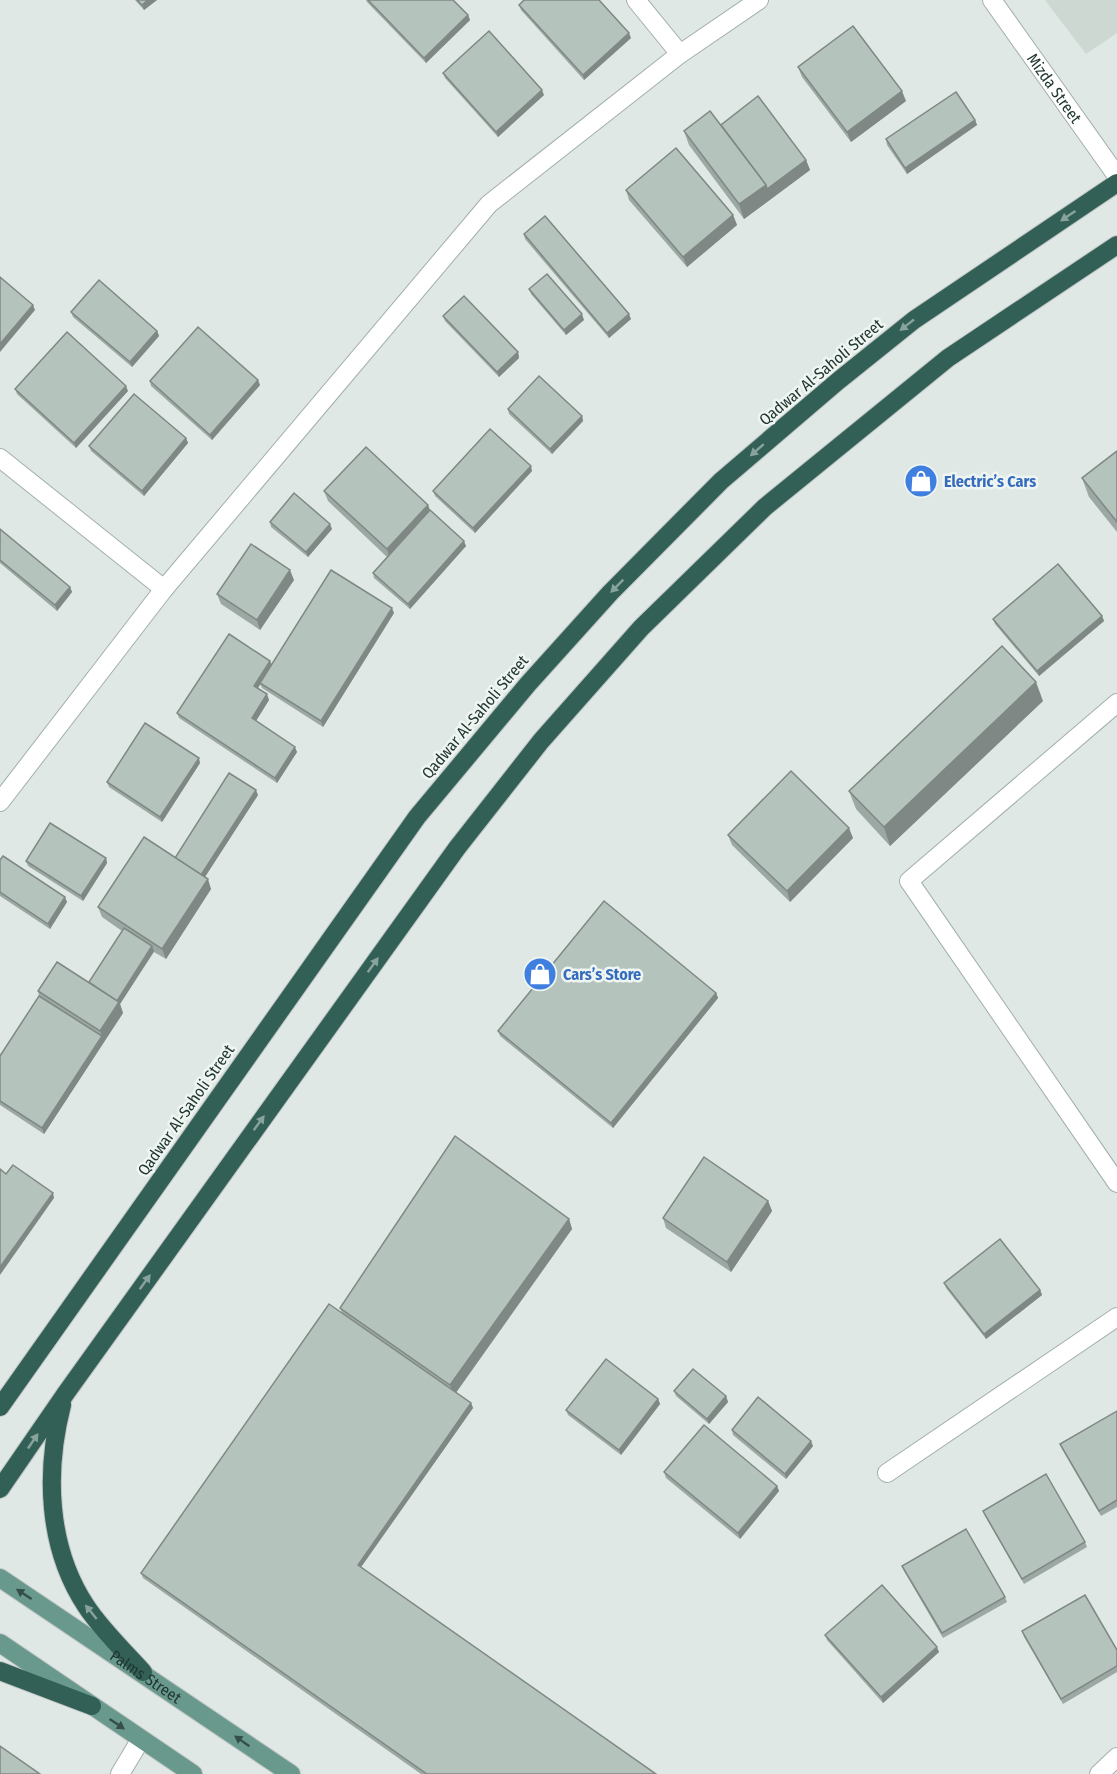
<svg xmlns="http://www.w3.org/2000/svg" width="1117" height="1774" viewBox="0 0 1117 1774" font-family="'Fira Sans Condensed',sans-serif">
	<rect width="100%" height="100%" fill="#dfe8e4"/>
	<!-- built -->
	<path fill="#ced8d3" d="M 1045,0 L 1117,0 L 1117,33 L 1086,54 Z"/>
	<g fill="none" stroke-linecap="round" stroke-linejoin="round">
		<defs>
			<g id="minor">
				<path d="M 636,0 L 680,54"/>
				<path id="s1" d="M 992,0 L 1117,176"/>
				<path d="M 0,458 L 164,589"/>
				<path d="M 1117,703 L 909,881 L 1117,1183"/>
				<path d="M 0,802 L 164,589 L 489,204 L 680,54 L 759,0"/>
				<path d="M 887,1473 L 1117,1317"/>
				<path d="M 120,1774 L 141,1739"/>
				<path d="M 1099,1774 L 1117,1757"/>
			</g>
			<g id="major">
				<path id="s2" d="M 0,1578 L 291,1774"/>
				<path d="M 0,1643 L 193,1774"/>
			</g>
			<g id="highway">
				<path d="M 62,1405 C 45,1471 47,1547 86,1606 C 101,1629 124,1651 143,1672"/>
				<path d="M 0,1407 L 417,817 L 528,684 L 610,593 L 721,481 L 838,381 L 914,320 L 1117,183"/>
				<path d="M 0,1489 L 66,1393 L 457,848 L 541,741 L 641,628 L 765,507 L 948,358 L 1117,245"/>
				<path d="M 0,1671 L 92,1706"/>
			</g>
		</defs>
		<!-- minor casing -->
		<use href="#minor" stroke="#a3afab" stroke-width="20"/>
		<!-- major casing -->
		<use href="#major" stroke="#bdc3c1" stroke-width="20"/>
		<!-- highway casing -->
		<use href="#highway" stroke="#bdc3c1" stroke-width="20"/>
		<!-- minor -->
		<use href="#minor" stroke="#fff" stroke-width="18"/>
		<!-- major -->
		<use href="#major" stroke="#69998d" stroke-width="18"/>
		<!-- highway -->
		<use href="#highway" stroke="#325f56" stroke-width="18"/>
	</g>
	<!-- wall -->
	<g fill="#9ca8a3">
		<path d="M 135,0 L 157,0 L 144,10 Z"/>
		<path d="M 366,0 L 453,0 L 468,15 L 470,20 L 426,63 L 367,2 Z"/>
		<path d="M 519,5 L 631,38 L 584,80 L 521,10 Z"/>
		<path d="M 798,67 L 906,101 L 851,142 L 802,77 Z"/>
		<path d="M 443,73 L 544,95 L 498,137 L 445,78 Z"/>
		<path d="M 975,120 L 977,125 L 907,174 L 887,145 L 886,139 Z"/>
		<path d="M 721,125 L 806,160 L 810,170 L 744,219 L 689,145 L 684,131 Z"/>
		<path d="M 626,190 L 733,215 L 737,225 L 687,267 L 629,200 Z"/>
		<path d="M 524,234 L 631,319 L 609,338 L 525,239 Z"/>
		<path d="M 529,289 L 584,320 L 566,335 L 531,294 Z"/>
		<path d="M 71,312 L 157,331 L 159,336 L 132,367 L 73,317 Z"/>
		<path d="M 443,316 L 518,352 L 519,358 L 499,377 L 445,321 Z"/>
		<path d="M 150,381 L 260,385 L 212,440 L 151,386 Z"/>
		<path d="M 15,389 L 128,391 L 76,448 L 17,394 Z"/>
		<path d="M 508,409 L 582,416 L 583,421 L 552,454 L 509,414 Z"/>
		<path d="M 186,438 L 188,443 L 144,496 L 91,451 L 89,446 Z"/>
		<path d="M 1117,451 L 1117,532 L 1089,497 L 1082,478 Z"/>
		<path d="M 532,471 L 475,533 L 435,496 L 433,491 Z"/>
		<path d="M 324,491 L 430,510 L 466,546 L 410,609 L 374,578 L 373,573 L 387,557 L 328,501 Z"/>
		<path d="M 270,522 L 332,529 L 308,557 L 271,527 Z"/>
		<path d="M 0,529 L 70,587 L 72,592 L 57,611 L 0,563 Z"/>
		<path d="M 294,580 L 260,630 L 221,604 L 217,594 Z"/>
		<path d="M 394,613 L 323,727 L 262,688 L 260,684 L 258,688 L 269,700 L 256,721 L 297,752 L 277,783 L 179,718 L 177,713 L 270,661 L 272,665 Z"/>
		<path d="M 1102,616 L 1104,621 L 1039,676 L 995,624 L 993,619 Z"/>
		<path d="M 1043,701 L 890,846 L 856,809 L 849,791 Z"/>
		<path d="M 200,763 L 162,822 L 109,787 L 107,782 Z"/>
		<path d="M 258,795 L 205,877 L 211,889 L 166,959 L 154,952 L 120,1004 L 123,1013 L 44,1134 L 0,1105 L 0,1056 L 39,996 L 38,991 L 89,982 L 122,931 L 102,917 L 98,907 L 175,858 Z"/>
		<path d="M 728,835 L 853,838 L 790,902 L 732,845 Z"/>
		<path d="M 106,858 L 107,863 L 83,901 L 28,866 L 26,861 Z"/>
		<path d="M 0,860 L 67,902 L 50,929 L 0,896 Z"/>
		<path d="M 716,993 L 718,998 L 613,1128 L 500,1036 L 498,1031 Z"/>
		<path d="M 768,1201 L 772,1211 L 731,1272 L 666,1228 L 663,1218 Z"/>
		<path d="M 569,1219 L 572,1229 L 456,1393 L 471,1403 L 473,1408 L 361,1567 L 656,1774 L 421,1774 L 143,1578 L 141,1573 L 342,1313 L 340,1308 Z"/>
		<path d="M 944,1283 L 1040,1290 L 1042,1295 L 986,1339 L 946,1288 Z"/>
		<path d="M 674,1391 L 726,1396 L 728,1402 L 709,1424 L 676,1396 Z"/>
		<path d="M 658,1399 L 660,1404 L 621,1455 L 568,1415 L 566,1410 Z"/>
		<path d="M 1117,1411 L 1117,1507 L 1101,1516 L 1062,1449 L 1060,1444 Z"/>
		<path d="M 732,1430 L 813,1446 L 786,1479 L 733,1435 Z"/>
		<path d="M 664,1472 L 777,1486 L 779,1491 L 740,1539 L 666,1478 Z"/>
		<path d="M 983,1511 L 1085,1542 L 1087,1547 L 1024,1584 L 985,1516 Z"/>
		<path d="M 902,1566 L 1005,1597 L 1007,1602 L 943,1638 L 904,1571 Z"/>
		<path d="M 1022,1631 L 1117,1650 L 1117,1672 L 1063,1704 L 1024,1637 Z"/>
		<path d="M 825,1635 L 939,1652 L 883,1703 L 827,1640 Z"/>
	</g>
	<!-- shaded-wall -->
	<g fill="#7f8884">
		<path d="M 148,0 L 157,0 L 144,10 L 142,5 Z"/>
		<path d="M 468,15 L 470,20 L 426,63 L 424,58 Z"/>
		<path d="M 629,33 L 631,38 L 584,80 L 583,75 Z"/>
		<path d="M 542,90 L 544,95 L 498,137 L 496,132 Z"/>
		<path d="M 902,91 L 906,101 L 851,142 L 847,132 Z"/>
		<path d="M 975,120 L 977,125 L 907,174 L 905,168 Z"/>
		<path d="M 806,160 L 810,170 L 744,219 L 739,204 L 766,185 Z"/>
		<path d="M 733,215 L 737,225 L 687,267 L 683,257 Z"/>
		<path d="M 33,305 L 35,310 L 0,352 L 0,344 Z"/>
		<path d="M 582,314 L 584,320 L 566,335 L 564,330 Z"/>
		<path d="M 629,314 L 631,319 L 609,338 L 607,333 Z"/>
		<path d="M 157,331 L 159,336 L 132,367 L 130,362 Z"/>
		<path d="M 518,352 L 519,358 L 499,377 L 497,372 Z"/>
		<path d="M 258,380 L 260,385 L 212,440 L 210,435 Z"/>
		<path d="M 126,386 L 128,391 L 76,448 L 74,443 Z"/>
		<path d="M 582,416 L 583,421 L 552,454 L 550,449 Z"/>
		<path d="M 186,438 L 188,443 L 144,496 L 142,491 Z"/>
		<path d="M 531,466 L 532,471 L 475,533 L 473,528 Z"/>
		<path d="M 428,505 L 432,515 L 390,560 L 387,549 Z"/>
		<path d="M 330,524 L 332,529 L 308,557 L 306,552 Z"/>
		<path d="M 464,541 L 466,546 L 410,609 L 408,604 Z"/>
		<path d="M 290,570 L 294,580 L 260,630 L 257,620 Z"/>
		<path d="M 70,587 L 72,592 L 57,611 L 55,605 Z"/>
		<path d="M 392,608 L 394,613 L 323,727 L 321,721 Z"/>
		<path d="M 1102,616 L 1104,621 L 1039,676 L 1037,671 Z"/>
		<path d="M 270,661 L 272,666 L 256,691 L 254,686 Z"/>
		<path d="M 1036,682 L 1043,701 L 890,846 L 884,827 Z"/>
		<path d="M 267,694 L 269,700 L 254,724 L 252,718 Z"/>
		<path d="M 295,747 L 297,752 L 277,783 L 275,778 Z"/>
		<path d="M 199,758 L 200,763 L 162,822 L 160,817 Z"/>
		<path d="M 256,790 L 258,795 L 201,883 L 199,878 Z"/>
		<path d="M 849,828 L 853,838 L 790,902 L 787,891 Z"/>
		<path d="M 106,858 L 107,863 L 83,901 L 81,896 Z"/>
		<path d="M 208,879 L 211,889 L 166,959 L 162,949 Z"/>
		<path d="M 65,897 L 67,902 L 50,929 L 48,924 Z"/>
		<path d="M 152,946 L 154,951 L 120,1004 L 123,1013 L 44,1134 L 42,1128 L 102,1036 L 100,1031 L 115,1004 Z"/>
		<path d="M 716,993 L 718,998 L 613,1128 L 611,1123 Z"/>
		<path d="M 53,1193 L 54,1198 L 0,1275 L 0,1267 Z"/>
		<path d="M 768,1201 L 772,1211 L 731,1272 L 727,1262 Z"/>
		<path d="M 569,1219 L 572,1229 L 454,1395 L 450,1385 Z"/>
		<path d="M 1040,1290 L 1042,1295 L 986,1339 L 984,1334 Z"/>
		<path d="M 726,1396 L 728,1402 L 709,1424 L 707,1419 Z"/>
		<path d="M 658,1399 L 660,1404 L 621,1455 L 619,1450 Z"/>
		<path d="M 471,1403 L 473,1408 L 359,1570 L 358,1565 Z"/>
		<path d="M 811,1441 L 813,1446 L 786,1479 L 785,1474 Z"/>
		<path d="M 777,1486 L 779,1491 L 740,1539 L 738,1533 Z"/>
		<path d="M 937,1647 L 939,1652 L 883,1703 L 881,1697 Z"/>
	</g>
	<!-- building -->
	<g fill="#b5c3bd" stroke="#7f8884" stroke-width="1.5">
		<path d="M 137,0 L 148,0 L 142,5 Z"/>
		<path d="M 368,0 L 453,0 L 468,15 L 424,58 Z"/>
		<path d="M 524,0 L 599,0 L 629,33 L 583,75 L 519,5 Z"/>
		<path d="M 853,26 L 902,91 L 847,132 L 798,67 Z"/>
		<path d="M 489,31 L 542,90 L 496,132 L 443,73 Z"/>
		<path d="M 956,92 L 975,120 L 905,168 L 886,139 Z"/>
		<path d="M 758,96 L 806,160 L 767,189 L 766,185 L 721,125 Z"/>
		<path d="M 710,111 L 766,185 L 739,204 L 684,131 Z"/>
		<path d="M 676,148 L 733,215 L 683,257 L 626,190 Z"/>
		<path d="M 545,216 L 629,314 L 607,333 L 524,234 Z"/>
		<path d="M 547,274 L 582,314 L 564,330 L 529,289 Z"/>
		<path d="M 0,277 L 33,305 L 0,344 Z"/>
		<path d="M 99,280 L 157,331 L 130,362 L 71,312 Z"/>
		<path d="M 464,296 L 518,352 L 497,372 L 443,316 Z"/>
		<path d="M 198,327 L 258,380 L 210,435 L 150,381 Z"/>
		<path d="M 67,332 L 126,386 L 74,443 L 15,389 Z"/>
		<path d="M 539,376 L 582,416 L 550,449 L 508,409 Z"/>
		<path d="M 134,394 L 186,438 L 142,491 L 89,446 Z"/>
		<path d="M 490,429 L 531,466 L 473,528 L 433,491 Z"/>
		<path d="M 366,447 L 428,505 L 387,549 L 324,491 Z"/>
		<path d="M 1117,451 L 1117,522 L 1082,478 Z"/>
		<path d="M 294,493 L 330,524 L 306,552 L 270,522 Z"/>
		<path d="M 430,510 L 464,541 L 408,604 L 373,573 Z"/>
		<path d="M 0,529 L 70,587 L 55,605 L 0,560 Z"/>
		<path d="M 251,544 L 290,570 L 257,620 L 217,594 Z"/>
		<path d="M 1058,564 L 1102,616 L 1037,671 L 993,619 Z"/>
		<path d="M 331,570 L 392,608 L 321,721 L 260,683 Z"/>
		<path d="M 229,634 L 270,661 L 254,686 L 267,694 L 252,718 L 295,747 L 275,778 L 177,713 Z"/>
		<path d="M 1002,646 L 1036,682 L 884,827 L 849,791 Z"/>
		<path d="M 145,723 L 199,758 L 160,817 L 107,782 Z"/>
		<path d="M 791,771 L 849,828 L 787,891 L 728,835 Z"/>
		<path d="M 229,773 L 256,790 L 201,875 L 175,858 Z"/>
		<path d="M 50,823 L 106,858 L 81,896 L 26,861 Z"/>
		<path d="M 144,837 L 208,879 L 162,949 L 98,907 Z"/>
		<path d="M 3,856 L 65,897 L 48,924 L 0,892 L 0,860 Z"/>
		<path d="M 604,901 L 716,993 L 611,1123 L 498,1031 Z"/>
		<path d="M 124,928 L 152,946 L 117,1001 L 89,982 Z"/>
		<path d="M 57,962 L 119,1002 L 100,1031 L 38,991 Z"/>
		<path d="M 39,996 L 102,1036 L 42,1128 L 0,1101 L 0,1056 Z"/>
		<path d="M 455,1136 L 569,1219 L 450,1385 L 340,1308 Z"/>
		<path d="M 704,1157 L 768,1201 L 727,1262 L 663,1218 Z"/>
		<path d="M 13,1165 L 53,1193 L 0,1267 L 0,1169 L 6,1174 Z"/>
		<path d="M 1000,1239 L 1040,1290 L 984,1334 L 944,1283 Z"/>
		<path d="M 329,1304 L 471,1403 L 358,1565 L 656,1774 L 427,1774 L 141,1573 Z"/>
		<path d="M 606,1359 L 658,1399 L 619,1450 L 566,1410 Z"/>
		<path d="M 693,1369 L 726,1396 L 707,1419 L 674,1391 Z"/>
		<path d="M 758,1397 L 811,1441 L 785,1474 L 732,1430 Z"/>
		<path d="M 1117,1411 L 1117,1500 L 1099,1511 L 1060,1444 Z"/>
		<path d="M 704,1425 L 777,1486 L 738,1533 L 664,1472 Z"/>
		<path d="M 1046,1474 L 1085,1542 L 1022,1579 L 983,1511 Z"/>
		<path d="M 966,1529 L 1005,1597 L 942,1633 L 902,1566 Z"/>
		<path d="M 882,1585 L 937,1647 L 881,1697 L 825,1635 Z"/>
		<path d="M 1085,1595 L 1117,1650 L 1117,1666 L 1061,1699 L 1022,1631 Z"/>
		<path d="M 0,1746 L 40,1774 L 0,1774 Z"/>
	</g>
	<!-- one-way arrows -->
	<defs><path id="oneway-solid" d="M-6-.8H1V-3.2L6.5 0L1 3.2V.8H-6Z" transform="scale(1.5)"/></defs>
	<g fill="#87a39c">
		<use href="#oneway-solid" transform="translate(1068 216) rotate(146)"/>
		<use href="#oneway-solid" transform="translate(907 325) rotate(142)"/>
		<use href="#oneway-solid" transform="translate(757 450) rotate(139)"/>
		<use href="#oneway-solid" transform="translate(617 586) rotate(135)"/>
		<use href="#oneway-solid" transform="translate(373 965) rotate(-54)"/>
		<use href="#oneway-solid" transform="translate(259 1123) rotate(-54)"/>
		<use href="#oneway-solid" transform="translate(145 1282) rotate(-54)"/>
		<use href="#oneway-solid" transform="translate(33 1441) rotate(-56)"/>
		<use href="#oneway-solid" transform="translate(91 1612) rotate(-129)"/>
	</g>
	<g fill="#344f48">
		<use href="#oneway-solid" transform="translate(24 1594) rotate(-147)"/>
		<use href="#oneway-solid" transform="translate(117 1724) rotate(34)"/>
		<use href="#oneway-solid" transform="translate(242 1741) rotate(-145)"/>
	</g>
	<!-- icons -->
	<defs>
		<symbol id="shop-disc" viewBox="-11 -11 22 22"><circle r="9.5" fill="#3f7fe0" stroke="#eff6f2"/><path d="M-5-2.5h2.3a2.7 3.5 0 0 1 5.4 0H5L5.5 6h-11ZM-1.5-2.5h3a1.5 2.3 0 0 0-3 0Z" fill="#fff"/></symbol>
	</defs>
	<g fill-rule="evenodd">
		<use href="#shop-disc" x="902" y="462" width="38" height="38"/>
		<use href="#shop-disc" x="521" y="955" width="38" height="38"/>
	</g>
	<g text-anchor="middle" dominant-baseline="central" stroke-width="5" stroke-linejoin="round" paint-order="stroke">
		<!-- street labels -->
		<g font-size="16" fill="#223631" stroke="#eff6f2">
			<text stroke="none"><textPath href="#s1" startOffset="108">Mizda Street</textPath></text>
			<text transform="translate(821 372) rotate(-40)">Qadwar Al-Saholi Street</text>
			<text transform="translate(475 717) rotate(-50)">Qadwar Al-Saholi Street</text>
			<text transform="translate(186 1110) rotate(-55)">Qadwar Al-Saholi Street</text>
			<text stroke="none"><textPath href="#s2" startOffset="176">Palms Street</textPath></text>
		</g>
		<!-- shop labels -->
		<g font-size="16" font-weight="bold" fill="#366cbe" stroke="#eff6f2" text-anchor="start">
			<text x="944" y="481">Electric’s Cars</text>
			<text x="563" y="974">Cars’s Store</text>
		</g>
	</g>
</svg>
